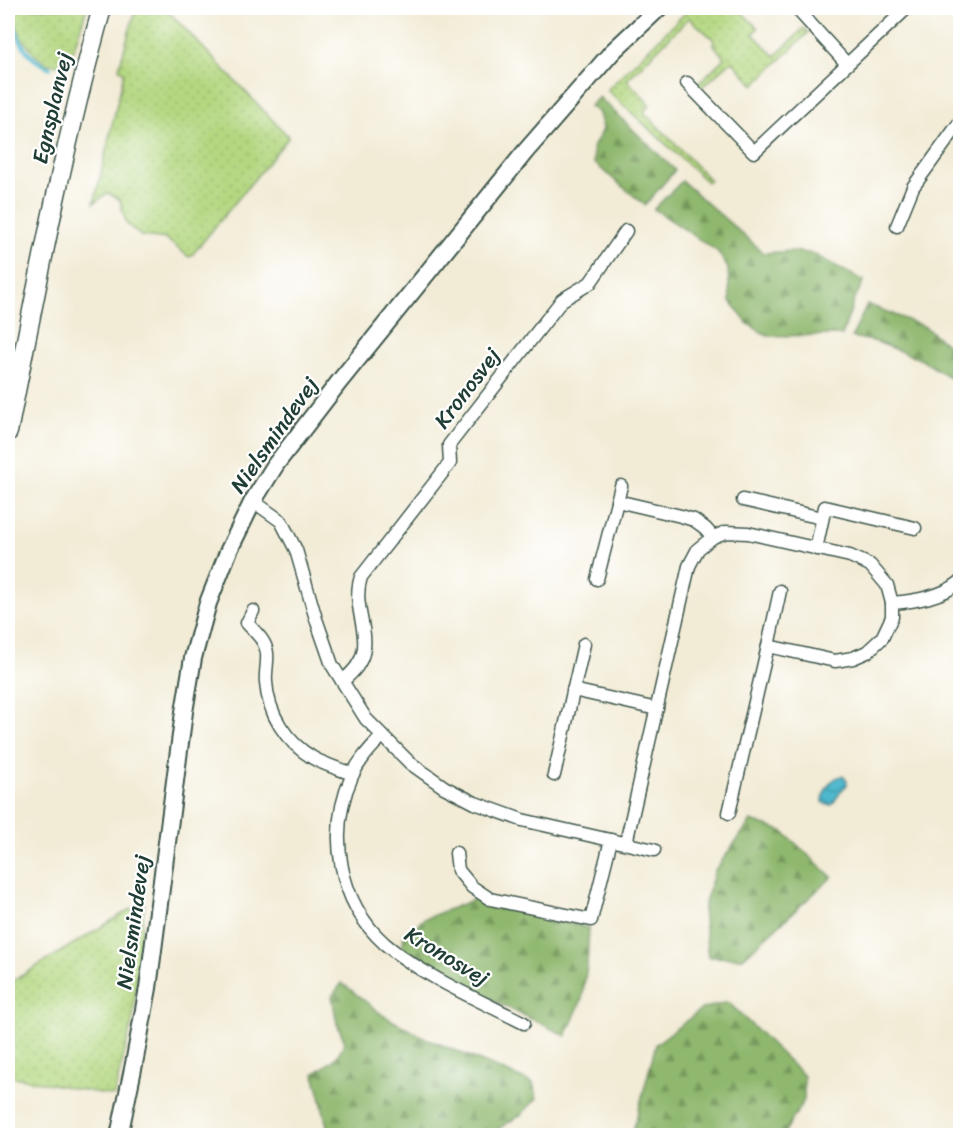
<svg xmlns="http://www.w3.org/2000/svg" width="968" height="1143" viewBox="0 0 968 1143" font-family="Sriracha,sans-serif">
	<defs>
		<pattern id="grass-dots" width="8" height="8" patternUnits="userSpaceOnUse" patternTransform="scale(1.5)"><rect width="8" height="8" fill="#b4d780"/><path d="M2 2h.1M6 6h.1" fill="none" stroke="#9ab96f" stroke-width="1.8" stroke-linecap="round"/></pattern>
		<pattern id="forest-firs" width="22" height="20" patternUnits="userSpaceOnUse" patternTransform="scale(1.5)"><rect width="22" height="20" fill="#8fb86e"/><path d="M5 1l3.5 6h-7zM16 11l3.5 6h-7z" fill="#74975b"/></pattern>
		<pattern id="water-waves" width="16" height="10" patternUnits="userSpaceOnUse" patternTransform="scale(1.5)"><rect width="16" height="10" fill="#4fb8cd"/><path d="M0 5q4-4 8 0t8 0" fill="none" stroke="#4197a7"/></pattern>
	</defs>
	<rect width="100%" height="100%" fill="#fff"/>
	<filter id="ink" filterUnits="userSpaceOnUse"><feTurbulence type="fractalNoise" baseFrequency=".0167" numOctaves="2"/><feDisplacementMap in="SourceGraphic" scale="12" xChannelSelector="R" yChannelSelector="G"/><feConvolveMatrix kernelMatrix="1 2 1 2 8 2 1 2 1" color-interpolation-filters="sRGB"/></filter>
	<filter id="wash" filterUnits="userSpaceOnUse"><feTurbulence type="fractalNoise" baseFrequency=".008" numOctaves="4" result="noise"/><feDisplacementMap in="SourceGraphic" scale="24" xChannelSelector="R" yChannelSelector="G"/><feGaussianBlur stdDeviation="1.35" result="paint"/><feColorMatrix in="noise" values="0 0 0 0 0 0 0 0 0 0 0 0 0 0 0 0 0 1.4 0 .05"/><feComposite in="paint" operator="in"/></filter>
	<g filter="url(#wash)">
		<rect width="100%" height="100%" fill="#f2ebd5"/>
		<!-- grass -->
		<g fill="url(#grass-dots)" stroke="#6a8a5a" stroke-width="1.5">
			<path d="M 12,8 L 87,8 L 68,66 L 47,64 L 35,55 L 20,36 Z"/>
			<path d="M 136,8 L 165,8 L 289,137 L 192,255 L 189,257 L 166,239 L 141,236 L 126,223 L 120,200 L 108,193 L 94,203 L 124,73 L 119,68 Z"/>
			<path d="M 690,8 L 737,8 L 758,28 L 753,34 L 775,56 L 804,28 L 808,33 L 754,85 L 732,61 L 701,88 L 697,85 L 724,58 L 714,45 L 713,39 L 689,18 L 627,80 L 650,105 L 644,112 L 710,180 L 707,182 L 607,90 Z"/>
			<path d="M 144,904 L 133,1018 L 114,1096 L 8,1076 L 8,984 L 129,910 Z"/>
		</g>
		<!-- forest -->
		<g fill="url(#forest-firs)" stroke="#577a51" stroke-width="1.5">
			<path d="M 599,97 L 675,170 L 645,205 L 594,163 L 593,147 L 603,130 L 599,113 L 590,106 Z"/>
			<path d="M 682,181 L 764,253 L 794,251 L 813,254 L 864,281 L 855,298 L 842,335 L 768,336 L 748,324 L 730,301 L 728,268 L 718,252 L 654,209 Z"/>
			<path d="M 867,304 L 925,327 L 960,355 L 960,384 L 922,360 L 877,342 L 852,337 Z"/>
			<path d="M 751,821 L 782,831 L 832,877 L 743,958 L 708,957 L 703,909 L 715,870 Z"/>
			<path d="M 478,898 L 491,904 L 589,928 L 587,965 L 582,999 L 566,1036 L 499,1003 L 402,951 L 404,935 L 424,919 Z"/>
			<path d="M 342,983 L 384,1016 L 425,1038 L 533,1083 L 537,1098 L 521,1115 L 488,1135 L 412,1136 L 359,1132 L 329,1135 L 320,1096 L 314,1074 L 336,1058 L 345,1042 L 337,1024 L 332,996 Z"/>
			<path d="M 728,1002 L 804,1076 L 804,1100 L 783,1135 L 632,1135 L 656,1044 L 702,1009 Z"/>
		</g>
		<!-- water -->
		<path fill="url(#water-waves)" stroke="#377a80" stroke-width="1.5" d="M 843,776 L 847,781 L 847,785 L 842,790 L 832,805 L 827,805 L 823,802 C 823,791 831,777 843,776 Z"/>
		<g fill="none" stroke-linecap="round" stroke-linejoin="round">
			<!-- stream -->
			<path stroke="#4fb8cd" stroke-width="4" d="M 9,8 C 14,24 19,45 32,57 C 37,62 44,65 50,68"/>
		</g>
	</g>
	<g filter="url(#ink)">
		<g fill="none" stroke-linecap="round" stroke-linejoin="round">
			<defs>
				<g id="minor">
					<path d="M 796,8 L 847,64"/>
					<path d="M 687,83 L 754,152 L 907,8"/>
					<path d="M 897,226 L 913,187 L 960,122"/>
					<path d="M 743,500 L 822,518"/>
					<path d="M 253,501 L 281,521 L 296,550 L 316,619 L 332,665 L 366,719 L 410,763 L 444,787 L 475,803 L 522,820 L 654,850"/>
					<path d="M 617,501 L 681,516 L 694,520 L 705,528 L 713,537"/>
					<path d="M 816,549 L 825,507 L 915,528"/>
					<path d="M 597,579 L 621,486"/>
					<path d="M 892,603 C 915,601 942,597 960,582"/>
					<path d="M 253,611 L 247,623 C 255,632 266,641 267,653 C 268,663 265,672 266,682 C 268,714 286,742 313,758 C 325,765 340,769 352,774"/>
					<path d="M 768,646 L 780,591"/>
					<path d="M 342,681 C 387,648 348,616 361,577 L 450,463 L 449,445 L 562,300 L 590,283 L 626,231"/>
					<path d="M 573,690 L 657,709"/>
					<path d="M 382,736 C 371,748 359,760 352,776 C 327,832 338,902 385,944 C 423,976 479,1000 524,1023"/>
					<path d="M 554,775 L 584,644"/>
					<path d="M 626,843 L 689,566 L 698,549 L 713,537 L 726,532 L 748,533 L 850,556 L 870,565 L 887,585 L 892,603 L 892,617 L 882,638 L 867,652 L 853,658 L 835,661 L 768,646 L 729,813"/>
					<path d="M 456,853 L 458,870 L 472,887 L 490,899 L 591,920 L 611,840"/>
				</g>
				<path id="tertiary" d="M 119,1136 L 134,1064 L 148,988 L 184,712 L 193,658 L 208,603 L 229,550 L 253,501 L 276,464 L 339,382 L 525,152 L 613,51 L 659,8"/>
				<path id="secondary" d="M 8,432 C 36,290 63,147 102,8"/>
			</defs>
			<!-- minor casing -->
			<use href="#minor" stroke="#3f574c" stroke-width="15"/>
			<!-- tertiary casing -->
			<use href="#tertiary" stroke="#3f574c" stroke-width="20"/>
			<!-- secondary casing -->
			<use href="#secondary" stroke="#3f574c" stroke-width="21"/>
			<!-- minor -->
			<use href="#minor" stroke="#fff" stroke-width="12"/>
			<!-- tertiary -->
			<use href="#tertiary" stroke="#fff" stroke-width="16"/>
			<!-- secondary -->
			<use href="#secondary" stroke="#fff" stroke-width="18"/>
		</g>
	</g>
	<g text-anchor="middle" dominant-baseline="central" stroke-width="4.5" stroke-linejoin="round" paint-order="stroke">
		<!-- street labels -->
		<g font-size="22" fill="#1f3d34" stroke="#fff">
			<text transform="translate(52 108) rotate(-77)">Egnsplanvej</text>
			<text transform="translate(467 388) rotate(-53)">Kronosvej</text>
			<text transform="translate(274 435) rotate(-55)">Nielsmindevej</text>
			<text transform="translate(133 922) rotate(-82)">Nielsmindevej</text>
			<text transform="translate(447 956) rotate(31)">Kronosvej</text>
		</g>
	</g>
	<!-- margin -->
	<rect width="968" height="1143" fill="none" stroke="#fff" stroke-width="30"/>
</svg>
